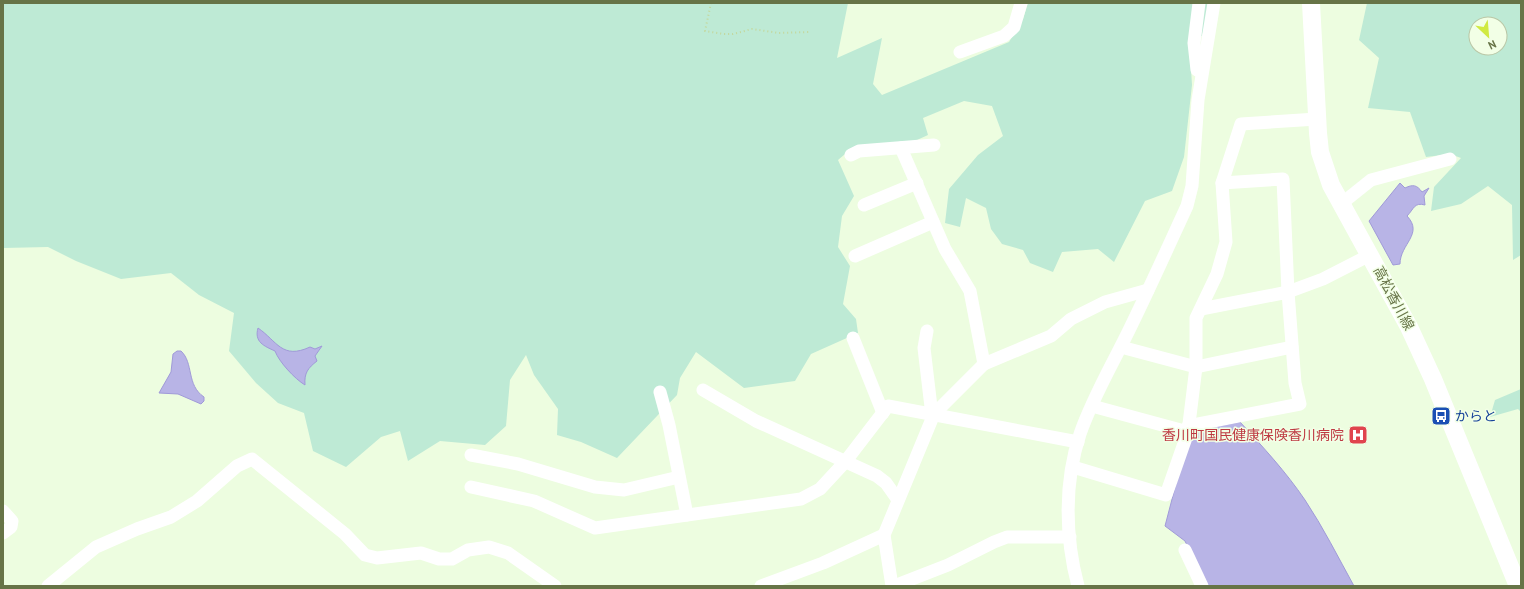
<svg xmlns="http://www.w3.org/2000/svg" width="1524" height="589" viewBox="0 0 1524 589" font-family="'PT Sans','Noto Sans JP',sans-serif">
	<rect width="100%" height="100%" fill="#edfde0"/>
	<!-- green -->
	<g fill="#beead5" fill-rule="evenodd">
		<path d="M 3,3 L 848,3 L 837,58 L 882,38 L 873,84 L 882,95 L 1009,42 L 1023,19 L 1028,3 L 1211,3 L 1202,36 L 1189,37 L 1192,85 L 1184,157 L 1172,191 L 1145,201 L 1114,262 L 1098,249 L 1062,252 L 1053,272 L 1030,263 L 1023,250 L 1002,244 L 991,229 L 986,208 L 966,198 L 960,227 L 945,223 L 949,189 L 978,155 L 1003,136 L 992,106 L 964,101 L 923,118 L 928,135 L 906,145 L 852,148 L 838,160 L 854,196 L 842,216 L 838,247 L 850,266 L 843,304 L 856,319 L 858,333 L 811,354 L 795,381 L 744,388 L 696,352 L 680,378 L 677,395 L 617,458 L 581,442 L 557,435 L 558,409 L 534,375 L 526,355 L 510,380 L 506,426 L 485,445 L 440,441 L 408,461 L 400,431 L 381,437 L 346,467 L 313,451 L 304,413 L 278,403 L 256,383 L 229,351 L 234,313 L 199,295 L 171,273 L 121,279 L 76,261 L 48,247 L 3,248 Z"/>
		<path d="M 1367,3 L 1521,3 L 1521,255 L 1513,260 L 1512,205 L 1488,186 L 1461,204 L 1431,211 L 1434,187 L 1461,158 L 1450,154 L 1426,157 L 1410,112 L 1368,108 L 1379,58 L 1359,40 ZM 1476,24 L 1500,24 L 1500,48 L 1476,48 Z"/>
		<path d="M 1521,389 L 1521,412 L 1518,409 L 1490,417 L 1495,400 Z"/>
	</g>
	<!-- water -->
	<g fill="#b8b4e6" stroke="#a09ad8">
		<path d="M 1400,183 L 1405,188 C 1413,184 1417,185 1422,192 L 1429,188 L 1424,196 L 1425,205 C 1414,202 1414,209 1407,216 C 1424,234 1400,244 1400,264 L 1393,265 L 1369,221 Z"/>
		<path d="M 258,328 C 277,341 282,360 310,347 L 315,349 L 322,346 L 315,356 L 317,361 C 308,368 304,373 305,385 C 295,379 279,362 275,351 C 264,346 254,342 258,328 Z"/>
		<path d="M 177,351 L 181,351 C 194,363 186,385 204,397 L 204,401 L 201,404 L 178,394 L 159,393 L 171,372 L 173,354 Z"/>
		<path d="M 1240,422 C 1263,447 1286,472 1305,500 C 1323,527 1338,557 1354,586 L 1206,586 L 1185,541 L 1165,526 L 1187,442 L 1201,429 Z"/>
	</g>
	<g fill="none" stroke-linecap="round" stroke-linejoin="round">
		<!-- path -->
		<path stroke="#c4d79a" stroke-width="2" stroke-dasharray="1 3" stroke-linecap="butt" d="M 711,3 L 705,31 L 724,34 L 733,34 L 752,29 L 779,33 L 811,32"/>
		<!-- street -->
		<g stroke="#fff" stroke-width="13">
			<path d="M 1199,3 L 1194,43 L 1197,70 L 1199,71"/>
			<path d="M 960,52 L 1004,36 L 1014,27 L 1021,3"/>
			<path d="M 901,148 L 945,249 L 970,291 L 984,364"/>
			<path d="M 851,155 L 859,151 L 934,145"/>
			<path d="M 1341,204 L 1371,180 L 1450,159"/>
			<path d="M 864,205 L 917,183"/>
			<path d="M 855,256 L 933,222"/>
			<path d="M 1201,309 L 1288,292 L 1323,279 L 1370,255"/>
			<path d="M 927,331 L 924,348 L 931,407 L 934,414"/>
			<path d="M 853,338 L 883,413"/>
			<path d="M 1121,347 L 1196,367 L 1292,347"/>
			<path d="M 703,390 L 756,421 L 877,476 L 886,483 L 898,500"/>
			<path d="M 660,392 L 669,425 L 687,515"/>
			<path d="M 1092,406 L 1188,432"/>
			<path d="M 1188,426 L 1300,404 L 1295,383 L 1288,292 L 1283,179 L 1222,183"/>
			<path d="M 471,455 L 518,464 L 595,487 L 624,490 L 679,477"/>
			<path d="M 1073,467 L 1166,495 L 1188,432 L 1196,367 L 1196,318 L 1217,274 L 1226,242 L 1222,183 L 1241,124 L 1317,119"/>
			<path d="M 471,487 L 534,501 L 595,528 L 801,499 L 820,489 L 845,462 L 888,406 L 1078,442"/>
			<path d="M 3,511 L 12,521 L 11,527 L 3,533"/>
			<path d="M 1185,550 L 1202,586"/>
			<path d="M 48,586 L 96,547 L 137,529 L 171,517 L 197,501 L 237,466 L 252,459 L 345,534 L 365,555 L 377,558 L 421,553 L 439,559 L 452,559 L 468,550 L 489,547 L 508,553 L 555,586"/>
			<path d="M 761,586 L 823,563 L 884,535"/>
			<path d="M 892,586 L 884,535 L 934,414 L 984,364 L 1051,336 L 1071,319 L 1105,302 L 1148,290"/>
			<path d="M 894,586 L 948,565 L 994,542 L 1007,537 L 1070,537"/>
			<path d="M 1078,586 C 1065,537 1064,482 1080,434 C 1093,396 1115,360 1132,324 C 1151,285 1169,245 1187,206 L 1192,186 L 1198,100 L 1214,3"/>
		</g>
		<!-- secondary -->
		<path stroke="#fff" stroke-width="18" d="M 1311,3 L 1318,133 L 1320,152 L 1331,185 L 1409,327 L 1433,379 L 1518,586"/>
	</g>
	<!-- icons -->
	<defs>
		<symbol id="bus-square" viewBox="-11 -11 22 22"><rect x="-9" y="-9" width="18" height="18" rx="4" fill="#1a4fb4" stroke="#f2ffe6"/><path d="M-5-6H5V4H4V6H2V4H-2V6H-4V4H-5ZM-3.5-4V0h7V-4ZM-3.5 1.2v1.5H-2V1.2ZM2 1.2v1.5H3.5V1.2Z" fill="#fff"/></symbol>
		<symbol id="hospital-square" viewBox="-11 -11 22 22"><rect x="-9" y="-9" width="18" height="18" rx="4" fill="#e0444e" stroke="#f2ffe6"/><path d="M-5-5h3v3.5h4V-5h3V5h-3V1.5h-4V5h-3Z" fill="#fff"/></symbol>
	</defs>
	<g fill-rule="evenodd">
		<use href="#bus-square" x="1430" y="405" width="22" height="22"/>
		<use href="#hospital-square" x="1347" y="424" width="22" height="22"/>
	</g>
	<g text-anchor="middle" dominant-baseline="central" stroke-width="3" stroke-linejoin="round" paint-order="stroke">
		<!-- street labels -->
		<g font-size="14" fill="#677447" stroke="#f2ffe6">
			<text transform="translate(1394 298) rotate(62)">高松香川線</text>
		</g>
		<!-- transit labels -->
		<g font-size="14" fill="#164399" stroke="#f2ffe6" text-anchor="start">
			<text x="1455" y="416">からと</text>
		</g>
		<!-- health labels -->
		<g font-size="14" fill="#be3a42" stroke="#f2ffe6" text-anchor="end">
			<text x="1344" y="435">香川町国民健康保険香川病院</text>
		</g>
	</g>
	<!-- border -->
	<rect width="1524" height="589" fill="none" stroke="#677447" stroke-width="8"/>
	<!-- north arrow -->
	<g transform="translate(1488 36) rotate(154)"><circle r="19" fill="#f2ffe6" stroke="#bac7a6"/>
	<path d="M0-3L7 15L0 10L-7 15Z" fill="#d0ea41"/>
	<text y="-6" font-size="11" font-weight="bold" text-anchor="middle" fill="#677447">N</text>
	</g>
</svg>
